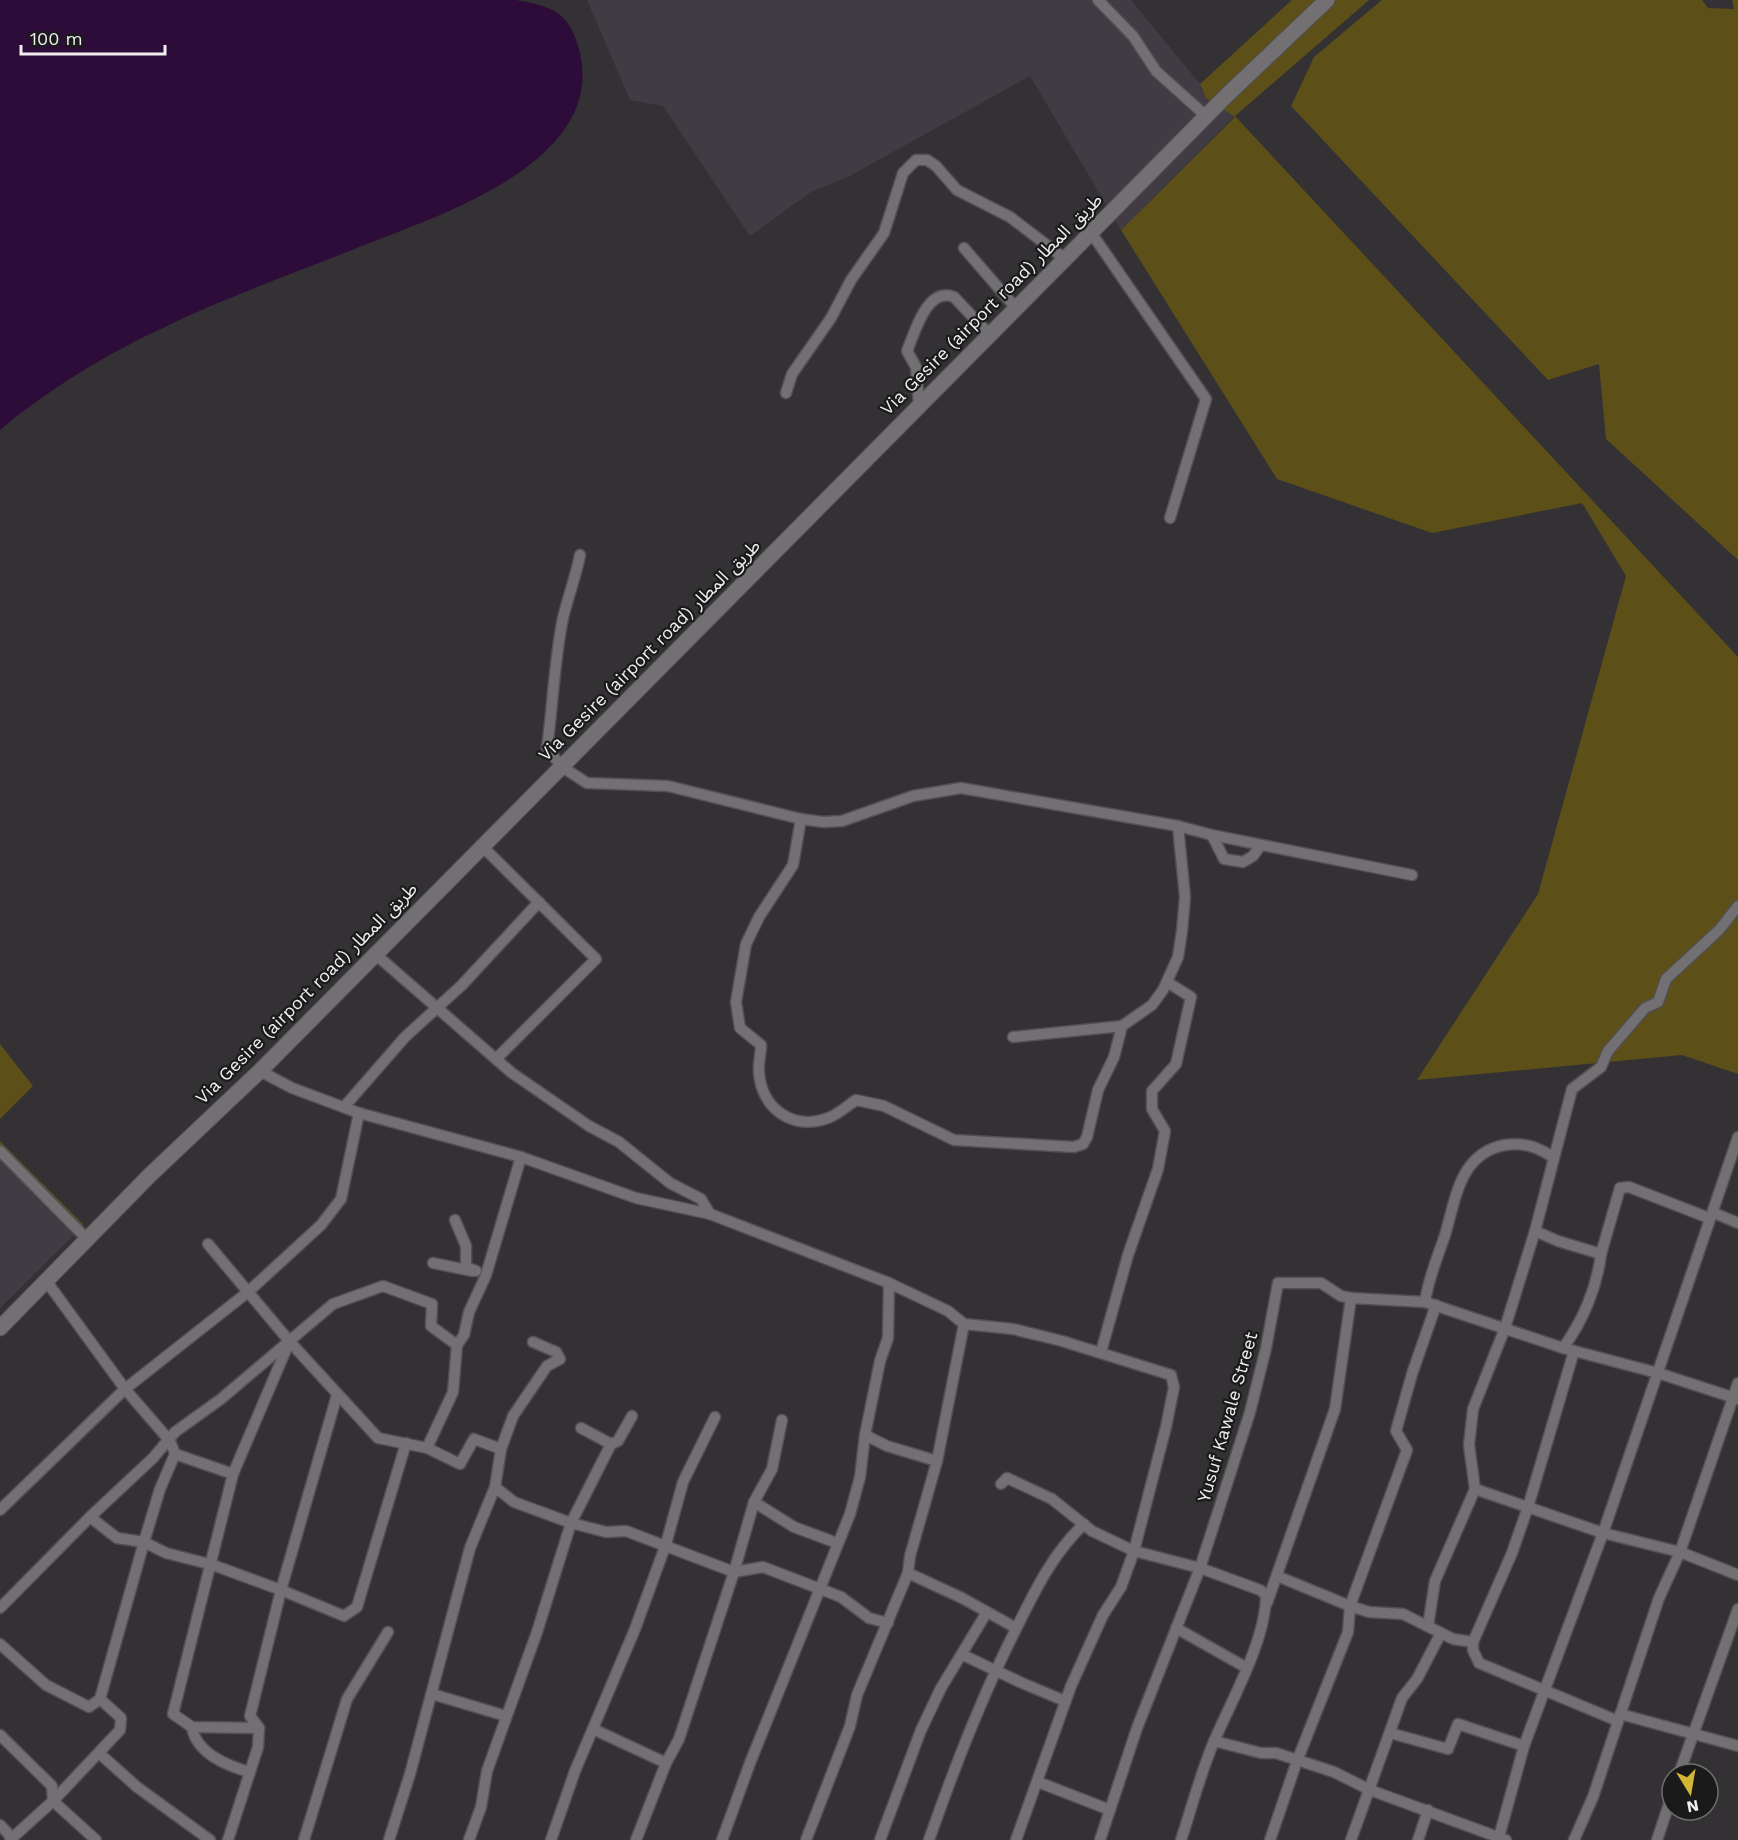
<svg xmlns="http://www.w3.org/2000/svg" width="1738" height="1840" viewBox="0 0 1738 1840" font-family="'Work Sans','Noto Sans Arabic',sans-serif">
	<rect width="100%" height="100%" fill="#333134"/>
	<!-- built -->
	<g fill="#413b43">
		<path d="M 587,0 L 1131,0 L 1200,84 L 1206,98 L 1235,116 L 1121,230 L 1030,76 L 848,177 L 811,192 L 750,236 L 663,106 L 630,100 Z"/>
		<path d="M 0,1153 L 77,1232 L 0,1308 Z"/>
	</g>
	<!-- green -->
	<g fill="#5c4f18">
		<path d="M 1292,0 L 1369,0 L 1235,116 L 1738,657 L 1738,1074 L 1682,1055 L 1417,1080 L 1538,894 L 1626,576 L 1582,503 L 1432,533 L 1277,479 L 1121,230 L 1235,117 L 1206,98 L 1200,84 Z"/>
		<path d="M 1382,0 L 1702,0 L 1708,8 L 1734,9 L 1732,0 L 1738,0 L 1738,560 L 1606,439 L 1599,364 L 1548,380 L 1291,106 L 1314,57 Z"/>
		<path d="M 0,1044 L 33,1086 L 0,1119 Z"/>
		<path d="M 0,1141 L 83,1224 L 77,1232 L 0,1153 Z"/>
	</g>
	<!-- water -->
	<path fill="#2d0c39" d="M 0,0 L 516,0 C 554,7 570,12 580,53 C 605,163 439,215 362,246 C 298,272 231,295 169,325 C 110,352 50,388 0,430 Z"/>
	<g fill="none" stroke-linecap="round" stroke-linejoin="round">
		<defs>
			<g id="minor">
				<path d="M 1098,0 L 1133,36 L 1156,71 L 1206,116"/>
				<path d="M 1090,231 L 1206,399 L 1170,518"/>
				<path d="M 964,248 L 1015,307"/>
				<path d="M 786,393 L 792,374 L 831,318 L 851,280 L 884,233 L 903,173 L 916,160 L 927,160 L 936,166 L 957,190 L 1010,217 L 1065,259"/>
				<path d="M 919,405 L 916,367 L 907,351 C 915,332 927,286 954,297 L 990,335"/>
				<path d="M 580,555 C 576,576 568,597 563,618 C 554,662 553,705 547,748 L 562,767 L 587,783 L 668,786 L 801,819 L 823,822 L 842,821 L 913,796 L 961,788 L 1178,826 L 1212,835 L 1412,875"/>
				<path d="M 801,819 L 793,865 L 759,917 L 746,944 L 736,1002 L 740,1028 L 761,1045 C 761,1054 758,1063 759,1073 C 762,1109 793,1131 828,1118 C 839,1114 847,1106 856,1100 L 884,1106 L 954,1140 L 1074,1147 L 1083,1144 L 1087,1137 L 1098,1090 L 1114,1057 L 1122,1026"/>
				<path d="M 1212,835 L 1224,859 L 1243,862 L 1253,856 L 1261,845"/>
				<path d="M 481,845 L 596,959 L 496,1059"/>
				<path d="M 1738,906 L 1719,930 L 1666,979 L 1658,1002 L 1645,1008 L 1608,1051 L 1601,1067 L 1572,1089 L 1535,1231 L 1505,1328 L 1473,1409 L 1469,1445 L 1475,1489 L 1603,1533 L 1680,1552 L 1738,1575"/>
				<path d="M 374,953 L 512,1073 L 589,1126 L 619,1142 L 670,1183 L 701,1199 L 710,1214"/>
				<path d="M 1013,1037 L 1122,1026 L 1152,1005 L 1163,990 L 1178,957 L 1182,931 L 1185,897 L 1178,826"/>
				<path d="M 260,1071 L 292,1088 L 359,1113 L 521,1157 L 636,1198 L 710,1214 L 889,1283 L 948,1311 L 964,1324 L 1013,1329 L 1062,1341 L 1171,1375 L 1174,1387 L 1166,1427 L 1134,1551 L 1121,1587 L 1103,1615 L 1071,1686 L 1016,1840"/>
				<path d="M 344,1107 L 405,1037 L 462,985 L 539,902"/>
				<path d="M 0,1151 L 87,1239"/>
				<path d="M 1714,1213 L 1738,1223"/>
				<path d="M 455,1220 L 466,1246 L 466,1267 L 476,1271"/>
				<path d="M 1535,1231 L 1558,1241 L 1601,1254 L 1620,1188 L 1629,1187 L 1709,1218"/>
				<path d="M 208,1244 L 290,1342 L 378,1438 L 427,1448 L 460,1464 L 474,1439 L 501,1449"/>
				<path d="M 433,1263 L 472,1271"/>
				<path d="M 47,1282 L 125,1389 L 170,1441 L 175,1454 L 160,1489 L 144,1542 L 100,1699"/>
				<path d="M 1425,1302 C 1428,1279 1438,1256 1445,1235 C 1456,1198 1460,1153 1505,1145 C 1524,1142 1537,1147 1553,1157"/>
				<path d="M 1563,1348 C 1583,1321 1597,1287 1601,1254"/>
				<path d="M 1574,1351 L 1528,1507 L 1512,1553 L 1473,1642 L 1473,1650 L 1479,1663 L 1618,1721"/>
				<path d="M 1101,1352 L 1128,1255 L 1158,1169 L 1165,1131 L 1152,1109 L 1152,1091 L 1176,1064 L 1191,997 L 1167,982"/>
				<path d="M 337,1395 L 281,1590 L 344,1616 L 357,1607 L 406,1443"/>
				<path d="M 581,1428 L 611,1444"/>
				<path d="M 865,1435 L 887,1446 L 937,1461"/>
				<path d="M 427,1448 L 453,1392 L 457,1345 L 464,1335 L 469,1312 L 486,1275 L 521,1157"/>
				<path d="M 175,1454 L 233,1474"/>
				<path d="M 1001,1484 L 1007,1478 L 1052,1499 L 1092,1531 L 1134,1551 L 1200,1568 L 1260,1590 L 1266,1595 C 1266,1639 1233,1698 1215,1739 C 1201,1771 1192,1807 1181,1840"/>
				<path d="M 495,1487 L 514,1502 L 571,1523 L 606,1532 L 626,1531 L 734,1572 L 763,1567 L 841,1597 L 869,1618 L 888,1623"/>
				<path d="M 754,1502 L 794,1527 L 837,1543"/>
				<path d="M 0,1510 L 125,1389 L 248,1292 L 321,1225 L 341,1199 L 359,1113"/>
				<path d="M 90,1517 L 117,1538 L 144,1542 L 166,1553 L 213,1565 L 281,1590 L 250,1716 L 259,1728"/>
				<path d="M 908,1573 L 962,1598 L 1016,1628"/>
				<path d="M 1277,1576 L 1350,1606 L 1407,1450 L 1396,1431 L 1412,1374 L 1436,1305"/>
				<path d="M 1267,1603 L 1335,1409 L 1351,1298"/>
				<path d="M 0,1608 L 90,1517 L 153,1458 L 175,1432 L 221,1399 L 333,1304 L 383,1286 L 432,1304 L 431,1326 L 457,1345"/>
				<path d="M 1428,1626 L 1435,1581 L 1475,1489"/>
				<path d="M 1176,1628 L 1247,1668"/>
				<path d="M 0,1644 L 46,1685 L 89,1707 L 100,1699 L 121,1718 L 120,1730 L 53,1801 L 10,1840"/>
				<path d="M 963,1655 L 1022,1683 L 1065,1701"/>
				<path d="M 432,1694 L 506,1716"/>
				<path d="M 1620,1714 L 1738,1746"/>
				<path d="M 192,1727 C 196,1753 227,1766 250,1772"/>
				<path d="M 593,1729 L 666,1763"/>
				<path d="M 1390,1733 L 1448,1749 L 1458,1724 L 1524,1746"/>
				<path d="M 0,1735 L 52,1786 L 53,1801 L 96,1840"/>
				<path d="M 1214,1741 L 1261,1753 L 1276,1753 L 1334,1772 L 1370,1790 L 1506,1840"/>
				<path d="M 99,1753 L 137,1787 L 210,1840"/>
				<path d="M 1679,1774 L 1738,1609"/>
				<path d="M 1038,1782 L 1110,1810"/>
				<path d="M 0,1825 L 12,1838"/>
				<path d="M 1499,1837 L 1524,1746 L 1603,1533 L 1738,1137"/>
				<path d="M 228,1840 L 258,1747 L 259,1728 L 192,1727 L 173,1714 L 233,1474 L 288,1345"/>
				<path d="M 304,1840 L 347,1699 L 388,1632"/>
				<path d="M 389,1840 L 410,1774 L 470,1548 L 495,1487 L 501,1449 L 513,1416 L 547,1366 L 560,1359 L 556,1352 L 533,1342"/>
				<path d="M 469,1840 L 481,1807 L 487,1771 L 537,1632 L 571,1523 L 611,1444 L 618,1441 L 632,1416"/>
				<path d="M 551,1840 L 575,1771 L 635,1629 L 666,1544 L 683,1482 L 715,1417"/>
				<path d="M 636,1840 L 666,1763 L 679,1739 L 734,1572 L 754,1502 L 772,1469 L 782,1420"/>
				<path d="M 722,1840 L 750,1763 L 850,1514 L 860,1477 L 865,1435 L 880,1361 L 888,1338 L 889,1283"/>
				<path d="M 806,1840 L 850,1726 L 857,1695 L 908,1573 L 910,1556 L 937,1461 L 964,1324"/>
				<path d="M 880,1840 L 921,1730 L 941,1688 L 987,1612"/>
				<path d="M 929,1840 C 953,1771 980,1701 1013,1635 C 1033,1595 1051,1555 1084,1524"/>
				<path d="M 1100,1840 L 1137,1728 L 1200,1568 L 1250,1412 L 1266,1348 L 1278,1283 L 1321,1283 L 1341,1296 L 1351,1298 L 1425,1302 L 1563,1348 L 1658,1373 L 1738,1399"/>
				<path d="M 1270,1840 L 1297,1761 L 1348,1632 L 1350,1606 L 1369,1612 L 1403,1614 L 1453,1639 L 1473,1642"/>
				<path d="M 1351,1840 L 1402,1698 L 1417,1679 L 1441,1633"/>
				<path d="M 1418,1840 L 1428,1810"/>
				<path d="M 1574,1840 L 1593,1797 L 1659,1598 L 1680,1552 L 1738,1383"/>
				<path d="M 1657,1840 L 1672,1795"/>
			</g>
			<path id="secondary" d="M 0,1328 L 150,1175 L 260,1071 L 1065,259 L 1226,96 L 1327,0"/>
		</defs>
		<!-- minor casing -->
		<use href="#minor" stroke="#525053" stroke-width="13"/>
		<!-- secondary casing -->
		<use href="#secondary" stroke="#525053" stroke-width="17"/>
		<!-- minor -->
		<use href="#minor" stroke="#737074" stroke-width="10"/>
		<!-- secondary -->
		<use href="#secondary" stroke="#737074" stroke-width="15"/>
	</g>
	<g text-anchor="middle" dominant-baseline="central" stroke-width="4.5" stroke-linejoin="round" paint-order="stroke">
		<!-- street labels -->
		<g font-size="18" fill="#efeef0" stroke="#1b1a1b">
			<text transform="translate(991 304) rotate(-45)">Via Gesire (airport road) طريق المطار</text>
			<text transform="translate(649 650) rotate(-45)">Via Gesire (airport road) طريق المطار</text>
			<text transform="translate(306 993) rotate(-45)">Via Gesire (airport road) طريق المطار</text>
			<text transform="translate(1227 1417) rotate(-74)">Yusuf Kawale Street</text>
		</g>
	</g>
	<!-- north arrow -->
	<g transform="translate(1690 1792) rotate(169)"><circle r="28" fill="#1b1a1b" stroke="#706f70" stroke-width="1.5"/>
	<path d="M0-4.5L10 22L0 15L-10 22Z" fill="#d4b635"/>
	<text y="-9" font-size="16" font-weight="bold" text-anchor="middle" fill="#efeef0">N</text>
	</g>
	<!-- scale -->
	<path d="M21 45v9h144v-9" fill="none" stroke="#efeef0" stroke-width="3"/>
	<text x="30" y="45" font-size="18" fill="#efeef0" stroke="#1b1a1b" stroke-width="4.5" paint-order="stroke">100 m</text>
</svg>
